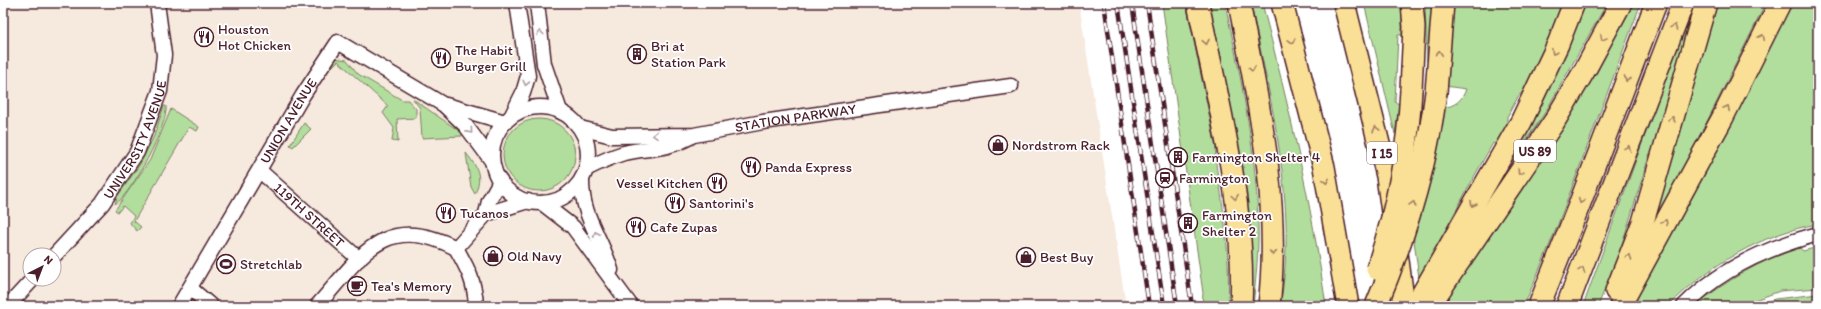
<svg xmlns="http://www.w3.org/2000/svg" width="1821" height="309" viewBox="0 0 1821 309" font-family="Itim,sans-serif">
	<rect width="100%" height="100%" fill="#fff"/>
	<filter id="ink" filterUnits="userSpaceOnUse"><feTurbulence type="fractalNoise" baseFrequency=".025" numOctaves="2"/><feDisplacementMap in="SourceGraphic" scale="8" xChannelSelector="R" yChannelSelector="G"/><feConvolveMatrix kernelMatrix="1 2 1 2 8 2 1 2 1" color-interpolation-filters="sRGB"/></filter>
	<g filter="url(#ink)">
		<!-- built -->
		<path fill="#f6e9de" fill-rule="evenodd" d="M 3,3 L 1079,3 L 1126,306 L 3,306 ZM 30,255 L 54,255 L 54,279 L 30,279 Z"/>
		<!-- green -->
		<g fill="#b2de9d" stroke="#7e7e64">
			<path d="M 1162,3 L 1186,3 L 1216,148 C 1214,163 1219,178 1221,193 C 1226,229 1230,269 1228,306 L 1202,306 L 1203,293 Z"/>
			<path d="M 1208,3 L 1225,3 C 1240,74 1256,148 1258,221 C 1259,249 1256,278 1253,306 L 1248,306 Z"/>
			<path d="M 1251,3 L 1262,3 C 1288,103 1312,204 1326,306 L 1280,306 C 1299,205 1270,101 1251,3 Z"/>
			<path d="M 1364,3 L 1402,3 L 1402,35 L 1398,35 L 1395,102 L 1399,104 L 1395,134 Z"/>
			<path d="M 1425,3 L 1434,3 L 1428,62 L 1427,61 Z"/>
			<path d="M 1453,3 L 1565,3 L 1528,88 L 1519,95 L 1507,117 L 1507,128 L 1497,145 L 1493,143 C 1467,187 1445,234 1419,278 L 1413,233 L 1442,108 C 1455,106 1462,101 1466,89 L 1445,86 Z"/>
			<path d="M 1586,3 L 1607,3 L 1546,111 L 1475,216 L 1574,32 Z"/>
			<path d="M 1631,3 L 1641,3 L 1557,227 L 1524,306 L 1442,306 L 1559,132 Z"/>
			<path d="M 1693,3 L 1696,3 L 1652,153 L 1650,153 L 1619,254 L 1598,306 L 1583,306 Z"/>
			<path d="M 1717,3 L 1766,3 L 1655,226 L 1651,224 Z"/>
			<path d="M 1787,3 L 1818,3 L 1818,224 C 1763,233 1707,266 1669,306 L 1630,306 Z"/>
			<path d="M 333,58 L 347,60 L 358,74 L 402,100 L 408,100 L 416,109 L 416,118 L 397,119 L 398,142 L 392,141 L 394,128 L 383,113 L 388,106 L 338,61 L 332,67 L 330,67 Z"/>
			<path d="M 413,99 L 462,133 L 462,136 L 422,138 L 420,108 Z"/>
			<path d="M 164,106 L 166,106 C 169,124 131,195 115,204 L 117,197 L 140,164 L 154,136 Z"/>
			<path d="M 171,109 L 199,127 L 197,131 L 189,127 L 134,221 L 141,227 L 137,231 L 130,223 L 134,216 L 123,206 L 118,212 L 115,210 L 150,160 Z"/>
			<circle cx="539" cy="155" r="36"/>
			<path d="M 304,123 L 311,129 L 293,147 L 290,145 Z"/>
			<path d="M 466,153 C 477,167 483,175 475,194 L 471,187 Z"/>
			<path d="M 1818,247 L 1818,288 L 1780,291 L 1738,306 L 1695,306 C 1727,280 1760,260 1800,248 L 1803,251 Z"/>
			<path d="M 1818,294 L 1818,306 L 1752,306 L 1775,299 Z"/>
		</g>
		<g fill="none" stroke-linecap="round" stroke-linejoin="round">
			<defs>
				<g id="minor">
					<path d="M 537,3 L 544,64 L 560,111"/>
					<path d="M 446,105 L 505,122"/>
					<circle cx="540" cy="155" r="48"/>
					<path d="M 512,115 L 523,93 L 528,76 L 517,3"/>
					<path id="s1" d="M 580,128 L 612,136 L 694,135 L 763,122 L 1011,86"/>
					<path d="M 586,169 C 598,163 611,157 624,153 C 650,147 664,151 690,137"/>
					<path id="s2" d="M 260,171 L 359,259"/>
					<path d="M 582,179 C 581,216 601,236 611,270"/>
					<path d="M 542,203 L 573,227 L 631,306"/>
					<path d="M 486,214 L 528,201"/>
					<path d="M 456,248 L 486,214 L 489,201 L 500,181"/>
					<path d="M 456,248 C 468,269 475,282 476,306"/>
					<path id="s3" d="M 54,256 L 102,204 L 137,152 L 160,91 L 164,55 L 157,3"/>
					<path d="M 190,288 L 211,306"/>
					<path d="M 8,306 L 33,279"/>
					<path id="s4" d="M 179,306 L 303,95 L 338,42 L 444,105 L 466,126 L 492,161"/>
					<path d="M 317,306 C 361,257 383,211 456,248"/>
					<path d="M 1684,306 C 1720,269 1769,247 1818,234"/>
				</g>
				<g id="highway">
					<path d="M 1198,3 C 1218,102 1246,204 1241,306"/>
					<path d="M 1239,3 C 1259,106 1281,200 1269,306"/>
					<path d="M 1282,3 L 1324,167 L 1348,306"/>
					<path d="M 1344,3 L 1387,176 L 1392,212"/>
					<path d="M 1411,90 L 1414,27 L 1412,3"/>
					<path d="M 1436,92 L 1443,3"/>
					<path d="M 1396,245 L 1404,306"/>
					<path d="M 1616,291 L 1643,222 L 1706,3"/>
					<path d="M 1417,303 L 1521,122 L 1558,44 L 1574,3"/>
					<path d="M 1429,306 L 1554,122 L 1586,68 L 1621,3"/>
					<path d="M 1539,306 L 1578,208 L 1656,3"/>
					<path d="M 1567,306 L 1683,3"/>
					<path d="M 1620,306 L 1723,117 L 1780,3"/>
				</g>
			</defs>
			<!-- minor casing -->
			<use href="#minor" stroke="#4a1f2b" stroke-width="17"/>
			<!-- highway casing -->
			<use href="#highway" stroke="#4a1f2b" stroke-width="24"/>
			<!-- minor -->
			<use href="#minor" stroke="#fff" stroke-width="14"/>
			<!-- highway -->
			<use href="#highway" stroke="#fadf96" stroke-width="21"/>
			<defs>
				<g id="rail">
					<path d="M 1104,3 L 1149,306"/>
					<path d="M 1118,3 L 1164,306"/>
					<path d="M 1132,3 L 1177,306"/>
					<path d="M 1147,3 L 1192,306"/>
				</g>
			</defs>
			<!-- rail casing -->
			<use href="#rail" stroke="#4a1f2b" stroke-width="4.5"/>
			<!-- rail -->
			<use href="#rail" stroke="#fff" stroke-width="3" stroke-dasharray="9" stroke-linecap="butt"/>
			<defs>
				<g id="highway-bridge">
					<path d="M 1377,269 C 1396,212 1408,151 1411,90"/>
					<path d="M 1376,306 C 1405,237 1427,166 1436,92"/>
				</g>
			</defs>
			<!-- highway-bridge casing -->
			<use href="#highway-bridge" stroke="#4a1f2b" stroke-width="24" stroke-linecap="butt"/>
			<!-- highway-bridge -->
			<use href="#highway-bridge" stroke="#fadf96" stroke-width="21"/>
		</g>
		<!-- one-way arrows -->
		<defs><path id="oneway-chevron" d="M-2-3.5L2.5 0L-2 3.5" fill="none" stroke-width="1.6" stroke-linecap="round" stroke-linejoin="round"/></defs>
		<g stroke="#a27f60">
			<use href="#oneway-chevron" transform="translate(1674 27) rotate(-70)"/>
			<use href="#oneway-chevron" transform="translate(1762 37) rotate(-64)"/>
			<use href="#oneway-chevron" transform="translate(1603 38) rotate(118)"/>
			<use href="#oneway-chevron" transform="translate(1292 41) rotate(76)"/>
			<use href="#oneway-chevron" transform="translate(1206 42) rotate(79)"/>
			<use href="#oneway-chevron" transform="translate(1554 52) rotate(116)"/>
			<use href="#oneway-chevron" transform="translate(1439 53) rotate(-85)"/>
			<use href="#oneway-chevron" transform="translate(1252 69) rotate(79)"/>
			<use href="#oneway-chevron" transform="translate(1627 79) rotate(111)"/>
			<use href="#oneway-chevron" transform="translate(1727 108) rotate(-63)"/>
			<use href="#oneway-chevron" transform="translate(1672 119) rotate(-74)"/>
			<use href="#oneway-chevron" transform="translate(1376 129) rotate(-104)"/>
			<use href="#oneway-chevron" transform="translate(1628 148) rotate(-69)"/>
			<use href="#oneway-chevron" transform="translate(1520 172) rotate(124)"/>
			<use href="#oneway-chevron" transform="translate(1326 181) rotate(80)"/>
			<use href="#oneway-chevron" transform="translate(1235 197) rotate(82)"/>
			<use href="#oneway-chevron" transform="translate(1581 201) rotate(111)"/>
			<use href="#oneway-chevron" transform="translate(1413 204) rotate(-74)"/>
			<use href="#oneway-chevron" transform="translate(1473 204) rotate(120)"/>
			<use href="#oneway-chevron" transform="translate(1665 222) rotate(-62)"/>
			<use href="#oneway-chevron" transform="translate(1273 253) rotate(92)"/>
			<use href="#oneway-chevron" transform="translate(1629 257) rotate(-69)"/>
			<use href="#oneway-chevron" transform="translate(1582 270) rotate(-69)"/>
		</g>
		<g stroke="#ae9aa0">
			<use href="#oneway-chevron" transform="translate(540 33) rotate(-97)"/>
			<use href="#oneway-chevron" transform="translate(526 83) rotate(103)"/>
			<use href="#oneway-chevron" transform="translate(470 131) rotate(50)"/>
			<use href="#oneway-chevron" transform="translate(655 135) rotate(179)"/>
			<use href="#oneway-chevron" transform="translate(596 234) rotate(-115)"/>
		</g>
	</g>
	<!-- icons -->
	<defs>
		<symbol id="restaurant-ring" viewBox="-11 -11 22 22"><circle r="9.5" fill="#fff" stroke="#4a1f2b" stroke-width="1.5"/><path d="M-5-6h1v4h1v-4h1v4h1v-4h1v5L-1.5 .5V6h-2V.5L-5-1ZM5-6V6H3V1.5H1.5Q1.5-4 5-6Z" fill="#4a1f2b"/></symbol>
		<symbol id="building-ring" viewBox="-11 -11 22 22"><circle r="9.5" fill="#fff" stroke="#4a1f2b" stroke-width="1.5"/><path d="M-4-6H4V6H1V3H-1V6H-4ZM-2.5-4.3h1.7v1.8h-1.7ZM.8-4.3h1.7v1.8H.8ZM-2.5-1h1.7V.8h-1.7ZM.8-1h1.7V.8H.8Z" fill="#4a1f2b"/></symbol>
		<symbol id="shop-ring" viewBox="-11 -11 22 22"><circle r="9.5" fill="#fff" stroke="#4a1f2b" stroke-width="1.5"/><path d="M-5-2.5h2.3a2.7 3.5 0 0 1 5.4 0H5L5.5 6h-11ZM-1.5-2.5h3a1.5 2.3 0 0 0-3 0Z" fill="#4a1f2b"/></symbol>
		<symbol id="station-ring" viewBox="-11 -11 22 22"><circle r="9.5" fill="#fff" stroke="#4a1f2b" stroke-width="1.5"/><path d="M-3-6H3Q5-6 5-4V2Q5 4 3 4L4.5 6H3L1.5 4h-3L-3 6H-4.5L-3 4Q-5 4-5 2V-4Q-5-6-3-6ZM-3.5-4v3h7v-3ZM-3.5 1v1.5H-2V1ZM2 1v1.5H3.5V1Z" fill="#4a1f2b"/></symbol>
		<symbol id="stadium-ring" viewBox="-11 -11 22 22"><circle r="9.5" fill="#fff" stroke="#4a1f2b" stroke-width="1.5"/><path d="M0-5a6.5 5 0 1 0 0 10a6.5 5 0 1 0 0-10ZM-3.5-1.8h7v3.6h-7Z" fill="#4a1f2b"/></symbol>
		<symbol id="cafe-ring" viewBox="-11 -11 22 22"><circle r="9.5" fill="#fff" stroke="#4a1f2b" stroke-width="1.5"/><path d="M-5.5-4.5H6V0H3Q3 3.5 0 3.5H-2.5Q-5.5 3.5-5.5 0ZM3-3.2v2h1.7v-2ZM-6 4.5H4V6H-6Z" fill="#4a1f2b"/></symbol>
	</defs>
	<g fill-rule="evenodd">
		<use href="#restaurant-ring" x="193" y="26" width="22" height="22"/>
		<use href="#building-ring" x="626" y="43" width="22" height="22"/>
		<use href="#restaurant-ring" x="430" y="47" width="22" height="22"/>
		<use href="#shop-ring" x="987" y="134" width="22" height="22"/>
		<use href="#building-ring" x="1167" y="146" width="22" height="22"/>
		<use href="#restaurant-ring" x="740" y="156" width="22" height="22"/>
		<use href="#station-ring" x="1154" y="167" width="22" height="22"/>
		<use href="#restaurant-ring" x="706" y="172" width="22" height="22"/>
		<use href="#restaurant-ring" x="664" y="192" width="22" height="22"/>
		<use href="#restaurant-ring" x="435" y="202" width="22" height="22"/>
		<use href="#building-ring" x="1177" y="212" width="22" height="22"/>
		<use href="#restaurant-ring" x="625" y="216" width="22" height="22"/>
		<use href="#shop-ring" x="482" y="245" width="22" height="22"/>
		<use href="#shop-ring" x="1015" y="246" width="22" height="22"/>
		<use href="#stadium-ring" x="215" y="253" width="22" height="22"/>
		<use href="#cafe-ring" x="346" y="275" width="22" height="22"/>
	</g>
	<g text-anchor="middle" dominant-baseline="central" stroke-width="3.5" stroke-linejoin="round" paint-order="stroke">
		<!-- shield labels -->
		<g fill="#fff" stroke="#80626b" stroke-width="1">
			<rect x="1514" y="140" width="42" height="22" rx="3"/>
			<rect x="1367" y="142" width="30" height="22" rx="3"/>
		</g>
		<g font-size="13" font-weight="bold" fill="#4a1f2b">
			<text x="1535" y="151">US 89</text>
			<text x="1382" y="153">I 15</text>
		</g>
		<!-- poi labels -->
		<g font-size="14" fill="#4a1f2b" stroke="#fff" text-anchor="start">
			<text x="218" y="29">Houston<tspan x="218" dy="16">Hot Chicken</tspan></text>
			<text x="651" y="46">Bri at<tspan x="651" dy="16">Station Park</tspan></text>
			<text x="455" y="50">The Habit<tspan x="455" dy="16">Burger Grill</tspan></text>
			<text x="1012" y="145">Nordstrom Rack</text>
			<text x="1192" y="157">Farmington Shelter 4</text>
			<text x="765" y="167">Panda Express</text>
			<text x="1179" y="178">Farmington</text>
			<text x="703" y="183" text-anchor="end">Vessel Kitchen</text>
			<text x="689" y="203">Santorini's</text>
			<text x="460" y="213">Tucanos</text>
			<text x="1202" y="215">Farmington<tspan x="1202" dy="16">Shelter 2</tspan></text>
			<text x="650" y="227">Cafe Zupas</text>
			<text x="507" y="256">Old Navy</text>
			<text x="1040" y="257">Best Buy</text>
			<text x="240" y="264">Stretchlab</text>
			<text x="371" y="286">Tea's Memory</text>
		</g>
		<!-- street labels -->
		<g font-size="14" fill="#4a1f2b" stroke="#fff">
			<text stroke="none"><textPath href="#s1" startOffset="218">STATION PARKWAY</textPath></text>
			<text stroke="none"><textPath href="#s4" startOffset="215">UNION AVENUE</textPath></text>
			<text stroke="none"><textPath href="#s3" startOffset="144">UNIVERSITY AVENUE</textPath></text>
			<text stroke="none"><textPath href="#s2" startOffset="66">119TH STREET</textPath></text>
		</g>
	</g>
	<!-- margin -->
	<rect width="1821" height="309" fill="none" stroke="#fff" stroke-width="16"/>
	<rect x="8" y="8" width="1805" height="293" fill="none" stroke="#4a1f2b" stroke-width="1.5" filter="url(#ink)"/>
	<!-- north arrow -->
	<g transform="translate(42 267) rotate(42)"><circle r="19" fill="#ffffff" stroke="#b7a5aa"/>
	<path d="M0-3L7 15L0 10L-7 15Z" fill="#4a1f2b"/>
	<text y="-6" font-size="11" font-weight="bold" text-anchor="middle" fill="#4a1f2b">N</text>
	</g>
</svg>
